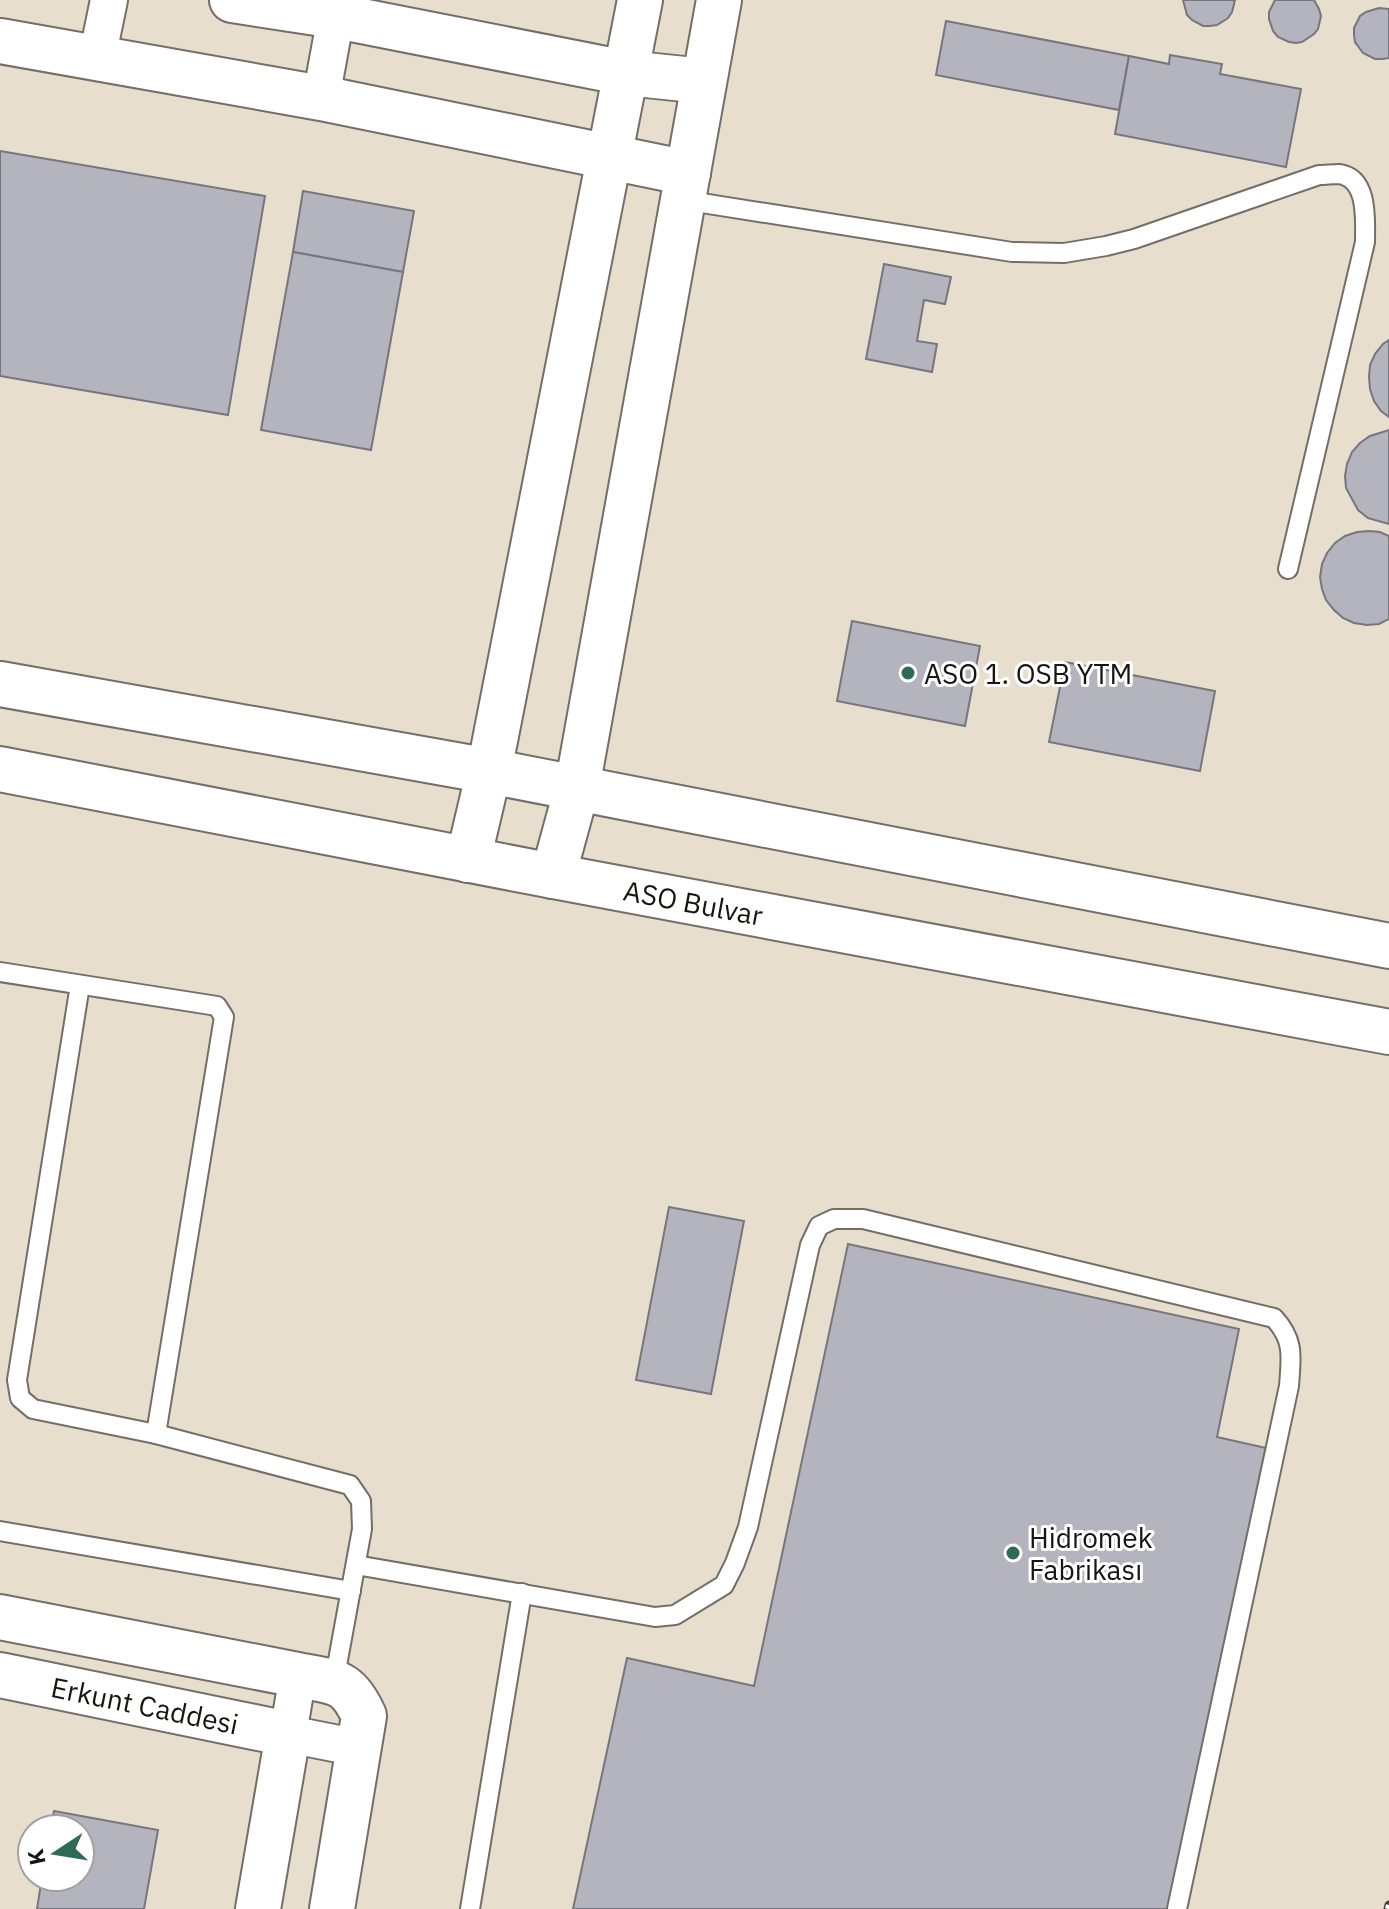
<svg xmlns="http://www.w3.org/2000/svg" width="1389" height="1909" viewBox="0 0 1389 1909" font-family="'IBM Plex Sans',sans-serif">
	<rect width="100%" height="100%" fill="#f1ebe2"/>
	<!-- built -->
	<path fill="#e8dece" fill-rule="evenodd" d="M 0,0 L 1389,0 L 1389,1909 L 0,1909 ZM 32,1829 L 80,1829 L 80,1877 L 32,1877 Z"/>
	<!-- building -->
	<g fill="#b4b4be" stroke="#76767f" stroke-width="2">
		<path d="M 1183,0 L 1235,0 L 1232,12 L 1228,18 L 1217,25 L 1210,26 L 1203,26 L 1192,20 L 1187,15 Z"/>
		<path d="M 1275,0 L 1314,0 L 1319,9 L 1321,16 L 1318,29 L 1314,34 L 1302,42 L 1296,43 L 1289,42 L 1278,37 L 1273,31 L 1269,19 L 1269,12 Z"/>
		<path d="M 1379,8 L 1389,9 L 1389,58 L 1382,59 L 1375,59 L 1363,53 L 1355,42 L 1354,35 L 1354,28 L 1360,16 L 1366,12 Z"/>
		<path d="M 946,21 L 1129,56 L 1119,110 L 936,75 Z"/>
		<path d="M 1170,55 L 1222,64 L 1220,74 L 1301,89 L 1286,167 L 1115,134 L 1129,56 L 1169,64 Z"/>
		<path d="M 0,151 L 265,196 L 228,415 L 0,376 Z"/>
		<path d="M 303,191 L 414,211 L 403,272 L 293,252 Z"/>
		<path d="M 293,252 L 403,272 L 371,450 L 261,430 Z"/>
		<path d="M 884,264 L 951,277 L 945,304 L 924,300 L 917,341 L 937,344 L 932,372 L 866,359 Z"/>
		<path d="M 1389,340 L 1389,417 L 1381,411 L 1374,401 L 1370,389 L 1369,377 L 1370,365 L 1375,354 L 1383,344 Z"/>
		<path d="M 1389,430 L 1389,524 L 1368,518 L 1358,510 L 1346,488 L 1345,476 L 1347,464 L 1352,452 L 1360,443 L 1370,436 Z"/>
		<path d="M 1369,531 L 1380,532 L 1389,536 L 1389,619 L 1379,624 L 1367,625 L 1354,623 L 1343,618 L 1334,610 L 1326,600 L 1322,589 L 1320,577 L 1322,564 L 1327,553 L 1335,543 L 1345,536 L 1357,532 Z"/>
		<path d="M 852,621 L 980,646 L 965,726 L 837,701 Z"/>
		<path d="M 1065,662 L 1215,691 L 1200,771 L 1049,742 Z"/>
		<path d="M 669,1207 L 744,1221 L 711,1394 L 636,1380 Z"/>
		<path d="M 848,1244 L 1239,1329 L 1217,1437 L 1266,1448 L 1168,1909 L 573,1909 L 627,1658 L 754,1686 Z"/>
		<path d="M 54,1811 L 158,1830 L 144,1909 L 37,1909 L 42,1877 L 80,1877 L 80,1829 L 51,1829 Z"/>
	</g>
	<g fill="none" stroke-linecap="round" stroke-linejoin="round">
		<defs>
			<g id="lane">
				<path d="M 683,200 L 1012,252 L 1064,253 L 1106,246 L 1134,239 L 1319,175 C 1325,175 1333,174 1339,174 C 1369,178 1365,221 1365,242 L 1288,569"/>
				<path d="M 0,972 L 217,1006 L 224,1017 L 156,1434"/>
				<path d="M 80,985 L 17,1380 L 20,1398 L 33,1409 L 156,1434 L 350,1485 L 361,1501 L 362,1529 L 334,1682"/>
				<path d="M 0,1531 L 351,1591"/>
				<path d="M 356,1565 L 655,1617 L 675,1615 L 724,1585 L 735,1563 L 748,1527 L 810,1245 L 819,1226 L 834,1219 L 863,1219 L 1274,1318 C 1295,1341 1291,1357 1289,1386 L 1177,1909"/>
				<path d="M 470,1909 L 522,1593"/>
			</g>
			<g id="street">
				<path d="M 97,58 L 109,0"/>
				<path d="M 321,98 L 336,16"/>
				<path d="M 298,1675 L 288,1734 L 359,1748"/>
			</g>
			<g id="secondary">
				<path d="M 232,0 L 336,16 L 626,73 L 704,81"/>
				<path d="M 0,41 L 321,98 L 688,173"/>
				<path d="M 0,684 L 489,771 L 1389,946"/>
				<path id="s1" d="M 0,769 L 553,876 L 1389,1032"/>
				<path d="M 468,860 L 489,771 L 640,0"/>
				<path d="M 553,876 L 577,788 L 719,0"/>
				<path d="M 0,1617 L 298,1675 C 336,1683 347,1679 364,1716 L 332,1909"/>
				<path id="s2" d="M 0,1675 L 288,1734 L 258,1909"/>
			</g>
		</defs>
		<!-- lane casing -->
		<use href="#lane" stroke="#736e66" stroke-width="22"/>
		<!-- street casing -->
		<use href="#street" stroke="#736e66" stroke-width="40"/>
		<!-- secondary casing -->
		<use href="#secondary" stroke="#736e66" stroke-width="48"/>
		<!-- lane -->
		<use href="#lane" stroke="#fff" stroke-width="18"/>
		<!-- street -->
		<use href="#street" stroke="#fff" stroke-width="36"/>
		<!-- secondary -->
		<use href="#secondary" stroke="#fff" stroke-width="44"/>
		<defs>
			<path id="rail" d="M 1388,1909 L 1389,1905"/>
		</defs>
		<!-- rail casing -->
		<use href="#rail" stroke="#413e3a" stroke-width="9"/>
		<!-- rail -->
		<use href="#rail" stroke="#fff" stroke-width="6" stroke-dasharray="18" stroke-linecap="butt"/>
	</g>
	<!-- markers -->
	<g fill="#2e6b56" stroke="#fff" stroke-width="3">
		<circle cx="908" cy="673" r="8"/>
		<circle cx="1013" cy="1553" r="8"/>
	</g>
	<g text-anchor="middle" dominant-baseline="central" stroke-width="6" stroke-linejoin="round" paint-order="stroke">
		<!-- poi labels -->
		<g font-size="28" fill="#171512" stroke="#fff" text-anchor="start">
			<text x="924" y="673">ASO 1. OSB YTM</text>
			<text x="1029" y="1537">Hidromek<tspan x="1029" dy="32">Fabrikası</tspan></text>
		</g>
		<!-- street labels -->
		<g font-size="28" fill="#171512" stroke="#fff">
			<text stroke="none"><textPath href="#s1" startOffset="706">ASO Bulvar</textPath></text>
			<text stroke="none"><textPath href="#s2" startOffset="148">Erkunt Caddesi</textPath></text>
		</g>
	</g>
	<!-- north arrow -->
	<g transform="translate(56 1853) rotate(258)"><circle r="38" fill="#ffffff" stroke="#a2a1a0" stroke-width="2"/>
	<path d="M0-6L14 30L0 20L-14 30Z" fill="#2e6b56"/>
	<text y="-12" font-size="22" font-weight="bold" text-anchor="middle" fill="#171512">K</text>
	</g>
</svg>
